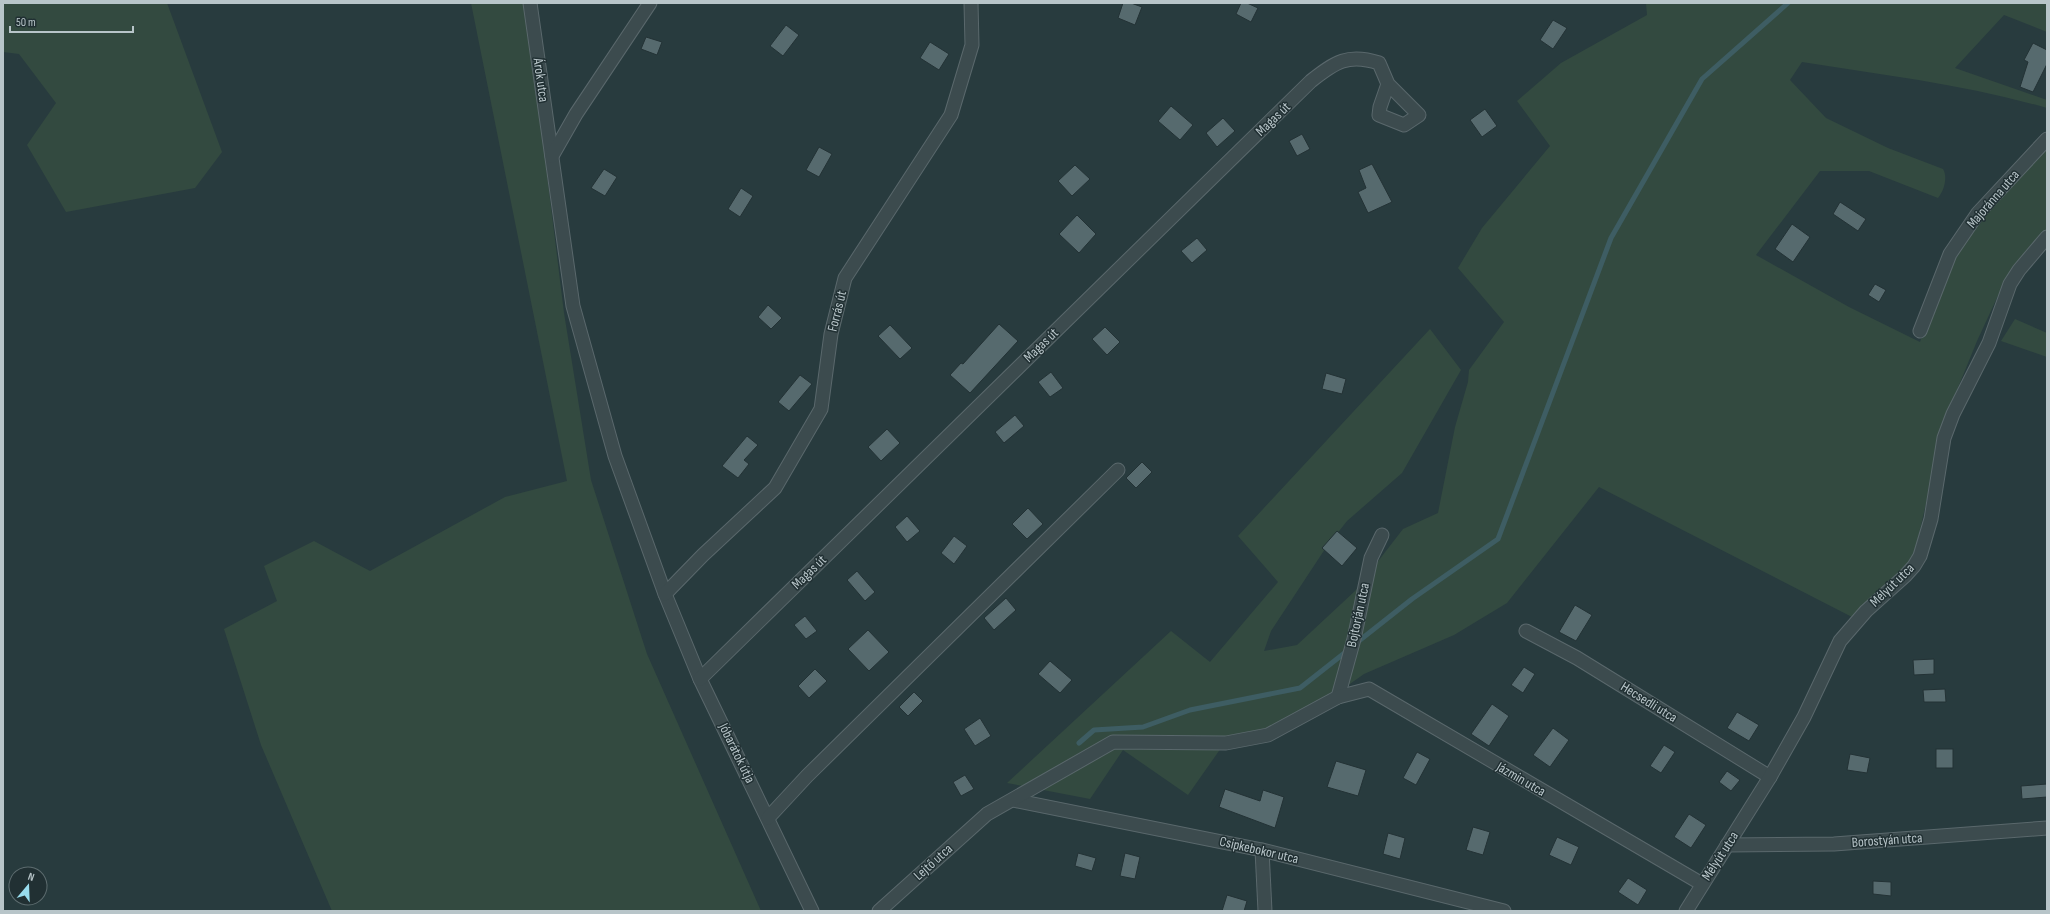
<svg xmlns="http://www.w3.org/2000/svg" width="2050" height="914" viewBox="0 0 2050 914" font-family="'Sofia Sans Condensed',sans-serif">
	<rect width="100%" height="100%" fill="#283b3e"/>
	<!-- green -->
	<g fill="#334a40">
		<path d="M 3,3 L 167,3 L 222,152 L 195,188 L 66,212 L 27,145 L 56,103 L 19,54 L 3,52 Z"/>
		<path d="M 471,3 L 526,3 L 564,313 L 591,480 L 647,654 L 761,911 L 332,911 L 261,745 L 224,629 L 277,601 L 264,566 L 314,541 L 370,571 L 505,497 L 567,481 Z"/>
		<path d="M 1646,3 L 2047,3 L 2047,32 L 2004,15 L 1955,68 L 2047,100 L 2047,108 C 1967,85 1884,75 1802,62 L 1790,80 L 1826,118 L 1888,148 L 1943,169 C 1948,177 1944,191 1938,198 L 1869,171 L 1820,171 L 1756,255 L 1849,307 L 1920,342 L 1944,271 L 2011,183 L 2032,161 L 2047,150 L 2047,231 L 2029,247 L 2002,287 L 1977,341 L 1946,417 L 1913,560 L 1852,617 L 1599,487 L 1507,603 L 1454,635 L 1364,674 L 1282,732 L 1221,748 L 1188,795 L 1123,750 L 1090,799 L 1007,783 L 1171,631 L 1210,662 L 1278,582 L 1238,536 L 1430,329 L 1461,370 L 1402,473 L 1347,521 L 1325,549 L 1271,631 L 1264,651 L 1297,645 L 1355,591 L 1403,529 L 1438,513 L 1455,427 L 1468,382 L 1469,370 L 1504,322 L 1458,268 L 1482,228 L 1550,146 L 1517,101 L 1561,63 L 1647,15 Z"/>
		<path d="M 2015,319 L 2047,333 L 2047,357 L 2001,341 Z"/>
	</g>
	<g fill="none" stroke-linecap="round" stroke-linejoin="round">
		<!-- stream -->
		<g stroke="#3e5d63" stroke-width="5">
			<path d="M 1355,644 L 1412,599 L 1498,539 L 1611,238 L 1702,79 L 1788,3"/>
			<path d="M 1079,743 L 1094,730 L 1143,727 L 1190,710 L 1300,688 L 1347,651"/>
		</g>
	</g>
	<!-- building -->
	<g fill="#566a6e" stroke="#233235">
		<path d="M 1123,3 L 1131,3 L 1142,7 L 1135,25 L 1118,18 Z"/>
		<path d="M 1241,3 L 1247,3 L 1258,8 L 1251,22 L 1236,14 Z"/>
		<path d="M 1553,20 L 1567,28 L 1553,49 L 1540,40 Z"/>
		<path d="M 786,25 L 799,35 L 783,56 L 770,46 Z"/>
		<path d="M 646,37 L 662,42 L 657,55 L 641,49 Z"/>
		<path d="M 930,42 L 949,54 L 939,70 L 920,58 Z"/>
		<path d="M 2033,43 L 2047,50 L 2047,64 L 2033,92 L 2020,87 L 2028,62 L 2024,60 Z"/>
		<path d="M 1171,106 L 1193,125 L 1180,140 L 1158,121 Z"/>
		<path d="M 1485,109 L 1497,126 L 1482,137 L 1470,120 Z"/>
		<path d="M 1223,118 L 1235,131 L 1217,147 L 1206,133 Z"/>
		<path d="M 1302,134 L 1310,149 L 1297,156 L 1289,141 Z"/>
		<path d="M 819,147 L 832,154 L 819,177 L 806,170 Z"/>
		<path d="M 1372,164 L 1392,202 L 1368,213 L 1358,192 L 1366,188 L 1359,170 Z"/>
		<path d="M 1075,165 L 1090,179 L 1072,196 L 1058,181 Z"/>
		<path d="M 604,169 L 617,177 L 605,196 L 591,188 Z"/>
		<path d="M 741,188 L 753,196 L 740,217 L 728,209 Z"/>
		<path d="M 1840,202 L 1866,219 L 1858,231 L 1833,214 Z"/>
		<path d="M 1077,215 L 1096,234 L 1079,253 L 1059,234 Z"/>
		<path d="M 1792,224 L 1810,237 L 1793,262 L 1775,249 Z"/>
		<path d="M 1197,238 L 1207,250 L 1192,263 L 1181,251 Z"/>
		<path d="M 1875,284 L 1886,290 L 1879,302 L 1868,295 Z"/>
		<path d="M 768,305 L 782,318 L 771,329 L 758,317 Z"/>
		<path d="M 999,324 L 1018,341 L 970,393 L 950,375 L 961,363 L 963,364 Z"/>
		<path d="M 890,325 L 912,348 L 900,359 L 878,336 Z"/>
		<path d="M 1105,327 L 1120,342 L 1107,355 L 1092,339 Z"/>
		<path d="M 1051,372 L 1063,388 L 1050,397 L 1038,382 Z"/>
		<path d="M 1326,373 L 1346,379 L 1342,394 L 1322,389 Z"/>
		<path d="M 800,375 L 812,384 L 789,411 L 778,402 Z"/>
		<path d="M 1015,415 L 1024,426 L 1004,443 L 995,432 Z"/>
		<path d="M 887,429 L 900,443 L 881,461 L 868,447 Z"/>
		<path d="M 747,436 L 758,445 L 744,460 L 749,464 L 738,478 L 722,466 Z"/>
		<path d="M 1142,462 L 1152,472 L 1136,488 L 1126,478 Z"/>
		<path d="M 1028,508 L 1043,524 L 1027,539 L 1012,524 Z"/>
		<path d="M 907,516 L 920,531 L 907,542 L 895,527 Z"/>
		<path d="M 1337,531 L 1357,548 L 1342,566 L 1322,548 Z"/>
		<path d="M 954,536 L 967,546 L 954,564 L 941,553 Z"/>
		<path d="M 857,571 L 875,592 L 865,601 L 847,580 Z"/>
		<path d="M 1006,598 L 1016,610 L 994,630 L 984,618 Z"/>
		<path d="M 1575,605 L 1592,615 L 1576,641 L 1559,632 Z"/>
		<path d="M 805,616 L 817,631 L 806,639 L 794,625 Z"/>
		<path d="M 868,630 L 889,652 L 869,671 L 848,649 Z"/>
		<path d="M 1934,659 L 1934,674 L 1914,675 L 1913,660 Z"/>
		<path d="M 1050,661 L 1072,680 L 1060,693 L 1038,674 Z"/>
		<path d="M 1524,667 L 1535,674 L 1523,693 L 1511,685 Z"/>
		<path d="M 815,669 L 827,681 L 809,698 L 798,686 Z"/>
		<path d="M 1945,689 L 1946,702 L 1924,702 L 1923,690 Z"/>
		<path d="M 914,692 L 923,701 L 908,716 L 899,707 Z"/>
		<path d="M 1492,704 L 1509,716 L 1489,746 L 1471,734 Z"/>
		<path d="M 1737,712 L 1759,725 L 1749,741 L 1727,728 Z"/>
		<path d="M 980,718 L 991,736 L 975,746 L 964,729 Z"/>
		<path d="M 1553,728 L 1569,740 L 1550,767 L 1533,755 Z"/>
		<path d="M 1664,745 L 1675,752 L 1661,773 L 1650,766 Z"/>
		<rect x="1936" y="749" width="17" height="19"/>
		<path d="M 1417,752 L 1430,759 L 1416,785 L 1403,778 Z"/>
		<path d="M 1850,754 L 1870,758 L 1867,773 L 1847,770 Z"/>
		<path d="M 1336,761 L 1366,770 L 1358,796 L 1327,787 Z"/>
		<path d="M 1727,771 L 1740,780 L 1731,791 L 1719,782 Z"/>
		<path d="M 965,775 L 974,789 L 961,796 L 953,782 Z"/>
		<path d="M 2047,784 L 2047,797 L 2022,799 L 2021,786 Z"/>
		<path d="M 1225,789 L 1260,801 L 1263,790 L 1284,797 L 1275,828 L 1219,807 Z"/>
		<path d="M 1689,814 L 1706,825 L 1691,848 L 1674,837 Z"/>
		<path d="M 1473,827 L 1490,832 L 1483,855 L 1466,850 Z"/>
		<path d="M 1388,833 L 1405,838 L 1400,859 L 1383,854 Z"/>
		<path d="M 1557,837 L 1579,847 L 1571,865 L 1549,855 Z"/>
		<path d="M 1078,853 L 1096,858 L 1092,871 L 1075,866 Z"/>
		<path d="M 1125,853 L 1140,857 L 1135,879 L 1120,876 Z"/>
		<path d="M 1628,878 L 1647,890 L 1638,905 L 1618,892 Z"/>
		<path d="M 1873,881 L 1891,882 L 1891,896 L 1873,894 Z"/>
		<path d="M 1227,895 L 1247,901 L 1244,911 L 1222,911 Z"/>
	</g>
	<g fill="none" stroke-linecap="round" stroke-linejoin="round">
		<defs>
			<g id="minor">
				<path d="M 530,3 L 573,306 L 615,456 L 665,594 L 700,679 L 812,911"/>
				<path d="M 552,156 L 576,114 L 650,3"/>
				<path d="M 1920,331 L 1950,254 L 1978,213 L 2047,139"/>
				<path d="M 665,594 L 703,555 L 775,488 L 821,409 L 831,334 L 845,278 L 951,115 L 972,45 L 971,3"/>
				<path d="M 1526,631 L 1577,658 L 1770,777"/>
				<path d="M 700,679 L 1311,81 C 1335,62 1348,53 1379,63 L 1388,84 L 1419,115 L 1404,125 L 1379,115 L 1380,107 L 1388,84"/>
				<path d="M 1338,697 L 1354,639 L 1371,558 L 1382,535"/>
				<path d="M 1013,800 L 1262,850 L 1504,911"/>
				<path d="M 768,818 L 807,776 L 1118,470"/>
				<path d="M 1727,845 L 1834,844 L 2047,828"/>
				<path d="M 1262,850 L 1265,911"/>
				<path d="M 879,911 L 987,814 L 1113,742 L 1226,743 L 1268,735 L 1338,697 L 1369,689 L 1702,884"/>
				<path d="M 1686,911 L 1770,777 L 1804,717 L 1840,641 L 1866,611 L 1905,576 L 1914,566 L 1920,556 L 1931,519 L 1944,438 L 1953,414 L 1989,343 L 2010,284 L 2019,270 L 2047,237"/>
			</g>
		</defs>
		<!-- minor casing -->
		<use href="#minor" stroke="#5a686c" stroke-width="15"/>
		<!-- minor -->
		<use href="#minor" stroke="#3c4b4e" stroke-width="13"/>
	</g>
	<g text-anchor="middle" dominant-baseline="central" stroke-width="3" stroke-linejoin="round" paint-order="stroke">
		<!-- street labels -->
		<g font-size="14" fill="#b8c5c9" stroke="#213033">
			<text transform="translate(541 80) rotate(82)">Árok utca</text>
			<text transform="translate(1273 119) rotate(-44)">Magas út</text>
			<text transform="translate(1993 199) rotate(-49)">Majoránna utca</text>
			<text transform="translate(837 311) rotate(-76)">Forrás út</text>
			<text transform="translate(1041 345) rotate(-44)">Magas út</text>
			<text transform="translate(809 572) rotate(-44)">Magas út</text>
			<text transform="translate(1892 585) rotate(-44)">Mélyút utca</text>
			<text transform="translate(1358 615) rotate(-78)">Bojtorján utca</text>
			<text transform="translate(1649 702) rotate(32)">Hecsedli utca</text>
			<text transform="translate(737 753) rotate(64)">Jóbarátok útja</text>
			<text transform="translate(1521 779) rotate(30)">Jázmin utca</text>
			<text transform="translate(1887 840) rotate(-4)">Borostyán utca</text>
			<text transform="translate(1259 850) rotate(13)">Csipkebokor utca</text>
			<text transform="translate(1720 856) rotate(-57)">Mélyút utca</text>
			<text transform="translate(933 862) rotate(-42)">Lejtő utca</text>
		</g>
	</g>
	<!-- border -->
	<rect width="2050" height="914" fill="none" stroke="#b8c5c9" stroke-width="8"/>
	<!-- north arrow -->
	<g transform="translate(28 886) rotate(19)"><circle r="19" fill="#213033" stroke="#5d6c6f"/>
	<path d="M0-3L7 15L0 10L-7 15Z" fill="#98ddee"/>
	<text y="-6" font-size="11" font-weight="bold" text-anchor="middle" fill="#b8c5c9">N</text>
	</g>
	<!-- scale -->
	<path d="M10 26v6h123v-6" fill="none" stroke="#b8c5c9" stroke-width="2"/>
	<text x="16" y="26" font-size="12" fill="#b8c5c9" stroke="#213033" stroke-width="3" paint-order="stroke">50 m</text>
</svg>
